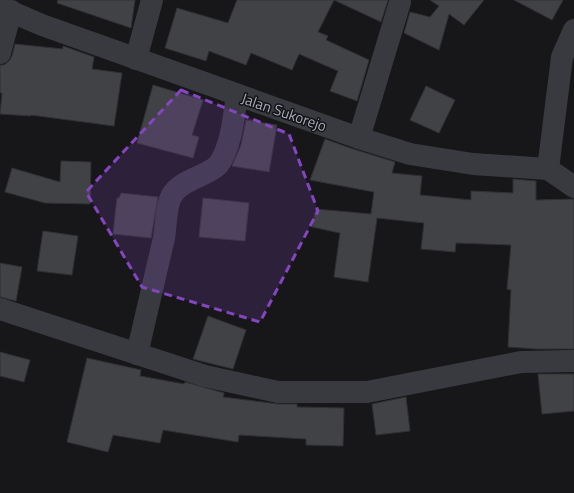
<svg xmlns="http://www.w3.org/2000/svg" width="574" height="493" viewBox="0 0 574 493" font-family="'Titillium Web',sans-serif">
	<rect width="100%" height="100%" fill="#171719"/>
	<!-- building -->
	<g fill="#414246" stroke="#313035">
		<path d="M 58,0 L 135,0 L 131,28 L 57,3 Z"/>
		<path d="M 237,0 L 334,0 L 318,32 L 328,36 L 326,40 L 369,60 L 357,101 L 330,91 L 338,71 L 299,54 L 292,70 L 251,53 L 246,65 L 209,51 L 206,61 L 165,48 L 177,8 L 228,23 Z"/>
		<path d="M 334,0 L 388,0 L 381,22 Z"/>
		<path d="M 430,0 L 484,0 L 464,25 L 449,14 L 439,50 L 404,33 L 410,12 L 430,17 L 439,6 Z"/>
		<path d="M 514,0 L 563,0 L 552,20 Z"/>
		<path d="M 15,44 L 63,49 L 63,46 L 94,57 L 92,69 L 122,73 L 114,126 L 31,115 L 31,116 L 0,114 L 2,93 L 0,93 L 0,65 L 4,65 L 9,61 L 12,56 Z"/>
		<path d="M 153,85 L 203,100 L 192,135 L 199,137 L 193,158 L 137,143 Z"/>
		<path d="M 426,86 L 455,100 L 439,133 L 410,120 Z"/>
		<path d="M 246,120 L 277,125 L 269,172 L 232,166 L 241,145 Z"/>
		<path d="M 325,139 L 350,148 L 395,162 L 392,173 L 422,176 L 420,195 L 471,200 L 471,191 L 513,193 L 513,179 L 536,181 L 536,200 L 574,199 L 574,349 L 536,349 L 508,347 L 511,290 L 507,289 L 511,245 L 456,243 L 455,252 L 421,249 L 424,223 L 377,218 L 368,282 L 334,277 L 340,233 L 312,227 L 316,209 L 371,214 L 374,192 L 310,180 Z"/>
		<path d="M 61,161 L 91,162 L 90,204 L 45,203 L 5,192 L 12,168 L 60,182 Z"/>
		<path d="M 121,193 L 158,197 L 151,238 L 113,234 L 117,198 L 119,198 Z"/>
		<path d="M 203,198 L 249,203 L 245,241 L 199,237 Z"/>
		<path d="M 43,231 L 78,236 L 72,275 L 37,271 Z"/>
		<path d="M 0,263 L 22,267 L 16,301 L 0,297 Z"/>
		<path d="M 208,316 L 246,330 L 233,369 L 193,359 Z"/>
		<path d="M 0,352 L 30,360 L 24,382 L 0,376 Z"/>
		<path d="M 87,358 L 141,370 L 140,376 L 184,384 L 185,382 L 224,393 L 223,397 L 278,404 L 297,404 L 297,407 L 344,408 L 343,446 L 306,445 L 306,439 L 239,435 L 238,442 L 163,430 L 160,443 L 113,435 L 108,452 L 67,442 Z"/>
		<path d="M 538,374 L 574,374 L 574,411 L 542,414 Z"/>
		<path d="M 406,397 L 410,431 L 376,435 L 372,404 Z"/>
	</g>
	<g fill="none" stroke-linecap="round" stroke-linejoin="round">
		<!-- minor -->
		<g stroke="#393a40" stroke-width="22">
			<path d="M 0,7 L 42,25 L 359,138 L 410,154 L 473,164 L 548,169 L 574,187"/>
			<path d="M 0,53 L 11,11"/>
			<path d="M 136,59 L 152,0"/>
			<path d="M 359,138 L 400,2"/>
			<path d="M 548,169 L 562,57 L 574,30"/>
			<path d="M 0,309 L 205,376 L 278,392 L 367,392 L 521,362 L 574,361"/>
			<path d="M 137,354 C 146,315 155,277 164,238 C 166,227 166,206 171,197 C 179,180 206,177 218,165 C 231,149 234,115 237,95"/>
		</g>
	</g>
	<!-- marked area -->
	<path fill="#8446be" fill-opacity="0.2" stroke="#8446be" stroke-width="3" stroke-dasharray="8 5" stroke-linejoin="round" d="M 181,90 L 289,134 L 318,211 L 260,322 L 142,287 L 86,192 Z"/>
	<g text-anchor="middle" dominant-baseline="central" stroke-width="3" stroke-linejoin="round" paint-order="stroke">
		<!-- street labels -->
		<g font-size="15" fill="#a8adba" stroke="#121214">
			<text transform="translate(284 112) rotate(19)">Jalan Sukorejo</text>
		</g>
	</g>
</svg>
